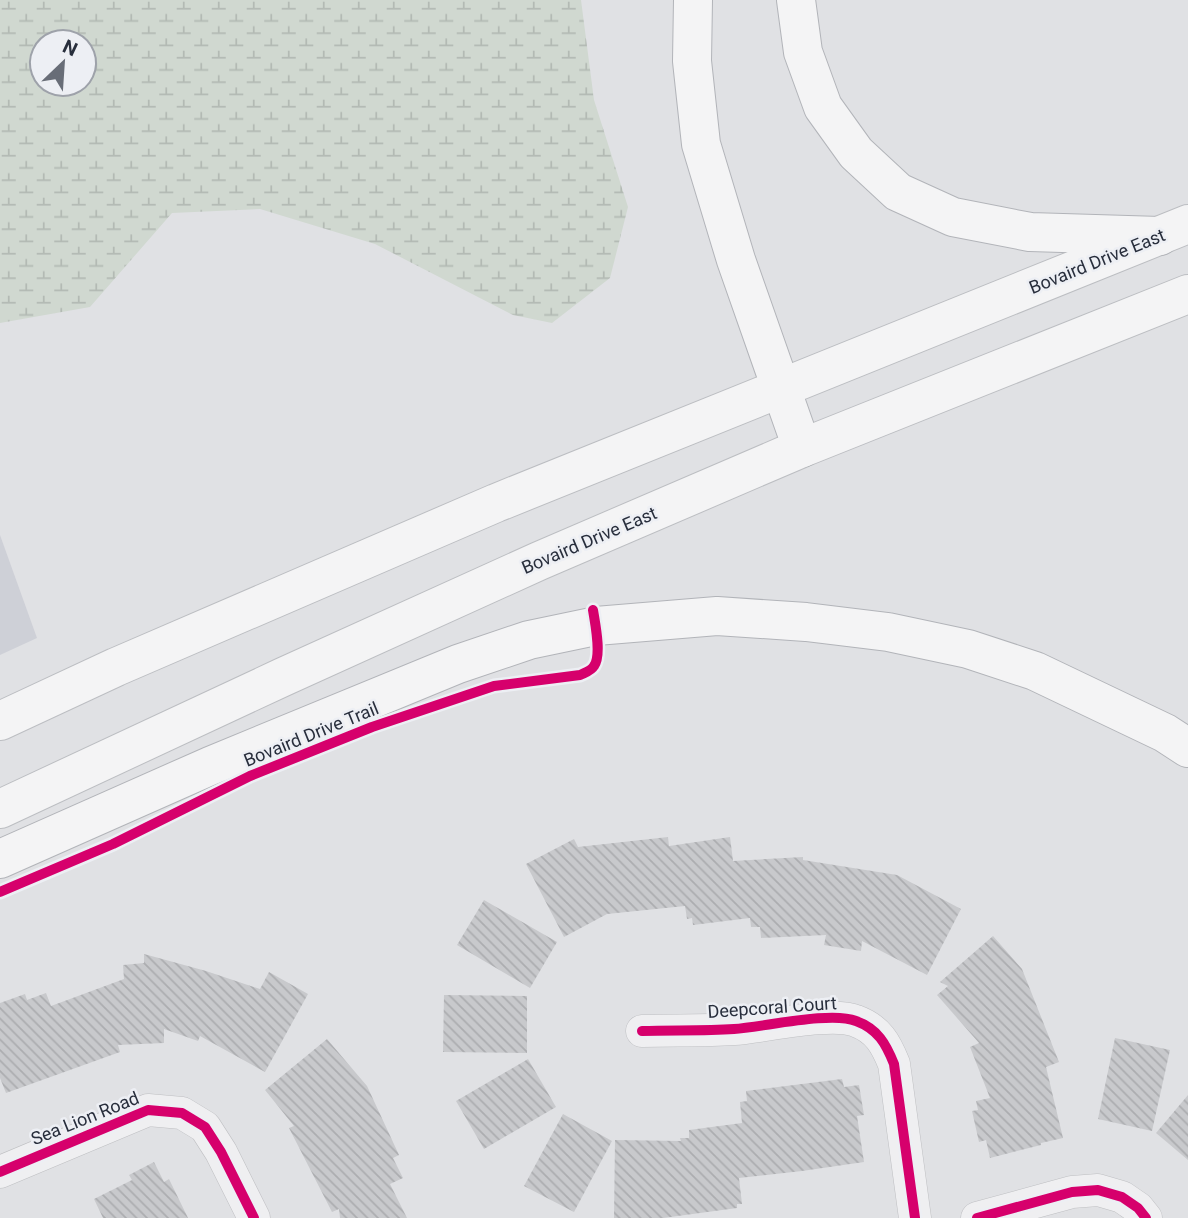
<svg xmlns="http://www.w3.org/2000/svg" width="1188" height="1218" viewBox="0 0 1188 1218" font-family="Roboto,sans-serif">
	<defs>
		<pattern id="wetland-marsh" width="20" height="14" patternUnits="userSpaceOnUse" patternTransform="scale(1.75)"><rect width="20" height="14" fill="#d0d8d0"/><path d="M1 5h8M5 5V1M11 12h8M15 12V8" fill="none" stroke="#b3bab4"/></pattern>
		<pattern id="building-back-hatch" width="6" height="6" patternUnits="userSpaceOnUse" patternTransform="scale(1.75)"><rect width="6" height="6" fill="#c8c9cc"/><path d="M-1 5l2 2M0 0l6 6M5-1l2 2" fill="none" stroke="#acadb0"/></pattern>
	</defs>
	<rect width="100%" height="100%" fill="#e0e1e4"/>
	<!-- built -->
	<path fill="#ced0d7" d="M 0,535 L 37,638 L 0,655 Z"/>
	<!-- wetland -->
	<path fill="url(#wetland-marsh)" fill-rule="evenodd" d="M 0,0 L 581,0 L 594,100 L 628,207 L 610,278 L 552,323 L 513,315 L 375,244 L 260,209 L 172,213 L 90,307 L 0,323 ZM 42,42 L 84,42 L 84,84 L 42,84 Z"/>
	<!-- building -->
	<g fill="url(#building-back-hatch)">
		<path d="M 668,837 L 669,846 L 730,837 L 733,861 L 803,857 L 803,860 L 897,875 L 961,909 L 927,975 L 862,941 L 861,951 L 824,945 L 826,935 L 761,938 L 760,927 L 751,927 L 750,918 L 693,925 L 692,918 L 687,919 L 685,906 L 607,914 L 564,937 L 526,864 L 574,839 L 578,847 Z"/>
		<path d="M 484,900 L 557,942 L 530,988 L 457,945 Z"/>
		<path d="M 993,936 L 1022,969 L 1059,1062 L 1046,1067 L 1063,1138 L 1041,1143 L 1041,1145 L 990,1158 L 986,1140 L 979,1142 L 972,1111 L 978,1110 L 976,1101 L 990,1098 L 970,1047 L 979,1043 L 937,995 L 948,986 L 940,982 Z"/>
		<path d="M 144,954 L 206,971 L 260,989 L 269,972 L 308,994 L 265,1072 L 200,1036 L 198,1041 L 164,1029 L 164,1043 L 118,1045 L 120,1052 L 6,1093 L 0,1078 L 0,1003 L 25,994 L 27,1000 L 46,993 L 51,1006 L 124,979 L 123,965 L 144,963 Z"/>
		<path d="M 444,995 L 527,996 L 527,1053 L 443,1052 Z"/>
		<path d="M 1115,1038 L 1170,1050 L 1152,1131 L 1098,1119 Z"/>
		<path d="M 327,1039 L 367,1086 L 399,1155 L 393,1158 L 403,1178 L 390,1184 L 407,1218 L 340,1218 L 339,1209 L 332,1212 L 289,1128 L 294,1126 L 265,1090 Z"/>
		<path d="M 528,1059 L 556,1107 L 484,1149 L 456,1101 Z"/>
		<path d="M 842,1079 L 844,1087 L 859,1085 L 864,1115 L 857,1116 L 864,1162 L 802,1171 L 739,1178 L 742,1204 L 737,1204 L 737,1208 L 663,1218 L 614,1218 L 615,1140 L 681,1141 L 680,1138 L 689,1138 L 689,1130 L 742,1123 L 740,1102 L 747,1101 L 746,1091 Z"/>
		<path d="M 1188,1095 L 1188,1160 L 1156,1133 Z"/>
		<path d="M 563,1114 L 612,1141 L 574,1212 L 524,1186 Z"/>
		<path d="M 154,1162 L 164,1182 L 169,1179 L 188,1218 L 103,1218 L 94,1199 L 132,1180 L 129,1175 Z"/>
	</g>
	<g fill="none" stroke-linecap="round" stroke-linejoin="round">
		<defs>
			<g id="minor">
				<path d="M 642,1031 C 673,1030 704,1031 734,1029 C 764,1027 831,1011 856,1021 C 878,1029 886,1044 894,1064 L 915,1218"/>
				<path d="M 0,1172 L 148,1110 L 182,1113 L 205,1127 L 221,1152 L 254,1218"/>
				<path d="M 977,1218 L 1072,1192 L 1098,1190 L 1122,1197 L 1138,1208 L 1146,1218"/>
			</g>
			<g id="primary">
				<path d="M 0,721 L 116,667 L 496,503 L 1188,224"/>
				<path d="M 0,809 L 283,677 L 539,561 L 802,448 L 1188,294"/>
			</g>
			<g id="motorway">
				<path d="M 693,0 L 692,61 L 701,144 L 736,260 L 802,448"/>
				<path d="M 796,0 L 803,52 L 823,107 L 856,153 L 898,192 L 953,217 L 1030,232 L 1160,236"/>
				<path d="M 0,859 L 210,766 L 458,664 L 529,640 L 596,626 L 717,616 L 806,622 L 888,632 L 968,649 L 1035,671 L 1165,733 L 1188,748"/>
			</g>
		</defs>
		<!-- minor casing -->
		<use href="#minor" stroke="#bebfc2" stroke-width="33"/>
		<!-- primary casing -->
		<use href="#primary" stroke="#bcbec2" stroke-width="40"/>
		<!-- motorway casing -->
		<use href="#motorway" stroke="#b2b4b9" stroke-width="40"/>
		<!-- minor -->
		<use href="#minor" stroke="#efeff1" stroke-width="32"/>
		<!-- primary -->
		<use href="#primary" stroke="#f4f4f5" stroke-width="38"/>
		<!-- motorway -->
		<use href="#motorway" stroke="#f4f4f5" stroke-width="38"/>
		<defs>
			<g id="cycleway">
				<path d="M 0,892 L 113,844 L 250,776 L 372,727 L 494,686 L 580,675 C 586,672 591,671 594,666 C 602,655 595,623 593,610"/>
				<path d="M 642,1031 C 673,1030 704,1031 734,1029 C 764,1027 831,1011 856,1021 C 878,1029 886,1044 894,1064 L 915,1218"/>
				<path d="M 0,1172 L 148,1110 L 182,1113 L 205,1127 L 221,1152 L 254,1218"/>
				<path d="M 977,1218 L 1072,1192 L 1098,1190 L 1122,1197 L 1138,1208 L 1146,1218"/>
			</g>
		</defs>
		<!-- cycleway casing -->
		<use href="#cycleway" stroke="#edeff4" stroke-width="15"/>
		<!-- cycleway -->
		<use href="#cycleway" stroke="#d6006c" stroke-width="10"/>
	</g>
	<g text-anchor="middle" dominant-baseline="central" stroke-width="5" stroke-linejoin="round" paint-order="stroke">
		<!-- street labels -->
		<g font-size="18" fill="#282e3c" stroke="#edeff4">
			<text transform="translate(1097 261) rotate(-22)">Bovaird Drive East</text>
			<text transform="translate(589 540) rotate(-23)">Bovaird Drive East</text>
			<text transform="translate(311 734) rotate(-22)">Bovaird Drive Trail</text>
			<text transform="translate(772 1007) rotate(-4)">Deepcoral Court</text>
			<text transform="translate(85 1118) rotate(-22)">Sea Lion Road</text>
		</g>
	</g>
	<!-- north arrow -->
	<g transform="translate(63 63) rotate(25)"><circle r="33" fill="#edeff4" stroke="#9ea2aa" stroke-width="2"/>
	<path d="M0-5L12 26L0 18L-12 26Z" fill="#686d77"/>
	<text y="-10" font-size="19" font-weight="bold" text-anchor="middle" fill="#282e3c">N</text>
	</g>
</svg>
